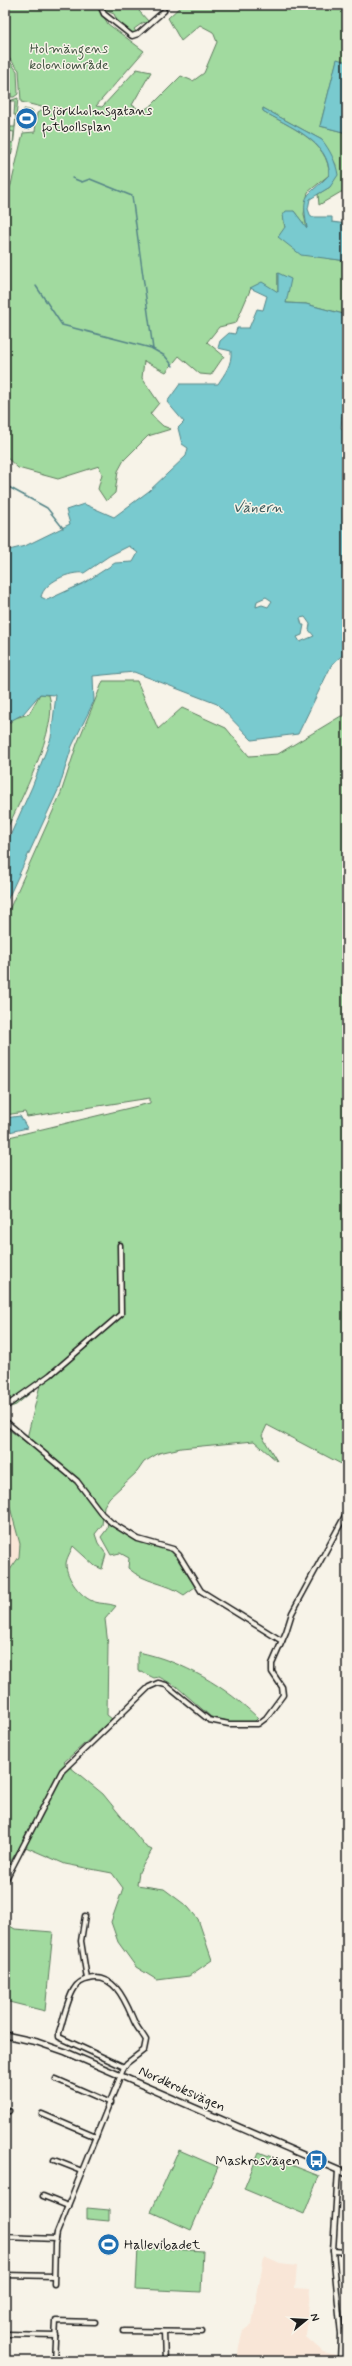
<svg xmlns="http://www.w3.org/2000/svg" width="352" height="2366" viewBox="0 0 352 2366" font-family="Mynerve,sans-serif">
	<rect width="100%" height="100%" fill="#f7f3e8"/>
	<filter id="ink" filterUnits="userSpaceOnUse"><feTurbulence type="fractalNoise" baseFrequency=".025" numOctaves="2"/><feDisplacementMap in="SourceGraphic" scale="8" xChannelSelector="R" yChannelSelector="G"/><feConvolveMatrix kernelMatrix="1 2 1 2 8 2 1 2 1" color-interpolation-filters="sRGB"/></filter>
	<g filter="url(#ink)">
		<!-- built -->
		<g fill="#f9e6d7">
			<path d="M 5,1489 L 20,1544 L 19,1557 L 5,1577 Z"/>
			<path d="M 264,2257 L 280,2264 L 297,2266 L 295,2288 L 310,2289 L 306,2337 L 323,2352 L 336,2355 L 335,2361 L 237,2361 L 239,2346 L 243,2331 L 252,2324 Z"/>
		</g>
		<!-- green -->
		<g fill="#a1da9f" stroke="#5e7b5e">
			<path d="M 5,5 L 97,5 L 108,24 L 144,51 L 96,106 L 102,107 L 137,69 L 151,72 L 132,105 L 142,111 L 152,105 L 181,76 L 193,81 L 204,73 L 217,42 L 213,32 L 200,25 L 181,41 L 168,18 L 182,5 L 347,5 L 347,62 L 337,60 L 320,126 L 347,133 L 347,192 L 341,192 L 319,205 L 318,194 L 330,187 L 336,165 L 322,140 L 263,108 L 263,111 C 287,126 330,141 329,175 L 308,192 L 304,214 L 307,229 L 294,211 L 283,219 L 285,227 L 326,258 L 347,261 L 347,315 L 306,304 L 286,303 L 278,273 L 278,292 L 251,288 L 236,323 L 219,327 L 207,342 L 224,356 L 211,375 L 200,374 L 179,356 L 166,372 L 144,361 L 142,378 L 159,403 L 150,414 L 163,426 L 171,429 L 148,436 L 124,460 L 118,471 L 115,493 L 106,501 L 98,489 L 102,474 L 99,466 L 58,479 L 18,468 L 5,456 L 5,194 L 11,185 L 23,133 L 35,132 L 37,113 L 46,108 L 21,102 L 19,70 L 5,53 Z"/>
			<path d="M 103,5 L 148,5 L 139,11 L 149,22 L 146,24 L 144,22 L 134,29 L 137,33 L 132,35 L 120,27 L 114,14 L 104,10 Z"/>
			<path d="M 5,55 L 17,71 L 18,94 L 14,97 L 11,97 L 11,90 L 5,90 Z"/>
			<path d="M 18,98 L 13,148 L 11,155 L 7,156 L 5,145 L 7,142 L 13,143 L 14,132 L 8,131 L 8,127 L 15,127 L 16,115 L 14,115 L 15,101 L 9,101 Z"/>
			<path d="M 24,109 L 33,111 L 30,129 L 21,127 Z"/>
			<path d="M 103,681 L 137,681 L 158,729 L 182,708 L 226,728 L 249,756 L 278,754 L 341,716 L 347,717 L 347,1467 L 267,1425 L 262,1436 L 277,1461 L 254,1441 L 181,1448 L 159,1453 L 144,1462 L 137,1472 L 109,1498 L 104,1506 L 102,1525 L 95,1534 L 98,1543 L 106,1554 L 102,1569 L 95,1566 L 73,1546 C 71,1551 66,1559 66,1564 C 66,1578 81,1598 95,1602 C 101,1604 108,1603 116,1606 L 105,1619 L 108,1645 L 107,1715 L 112,1719 L 64,1762 L 103,1794 L 146,1847 L 152,1850 L 139,1872 L 137,1885 L 164,1889 L 188,1907 L 198,1919 L 212,1960 L 189,1976 L 157,1980 L 136,1967 L 118,1942 L 111,1922 L 123,1888 L 112,1873 L 65,1864 L 21,1845 L 5,1870 L 5,1577 L 19,1557 L 20,1544 L 5,1489 L 5,1427 L 26,1442 L 40,1385 L 16,1405 L 5,1409 L 5,1138 L 150,1103 L 150,1098 L 27,1117 L 25,1112 L 5,1115 L 5,919 L 61,793 L 77,744 Z"/>
			<path d="M 40,694 L 49,695 C 60,726 19,803 5,833 L 5,727 L 15,718 L 29,714 Z"/>
			<path d="M 108,1520 L 139,1541 L 170,1550 L 175,1555 L 195,1587 L 184,1595 C 166,1582 146,1584 128,1568 L 129,1558 L 120,1553 L 111,1555 L 101,1537 L 107,1529 Z"/>
			<path d="M 138,1652 C 183,1661 226,1687 258,1718 L 253,1723 L 231,1722 L 211,1717 L 176,1686 L 159,1677 L 154,1678 L 138,1670 Z"/>
			<path d="M 5,1923 L 15,1929 L 53,1932 L 45,2011 L 5,2001 Z"/>
			<path d="M 179,2150 L 218,2167 L 191,2230 L 151,2212 Z"/>
			<path d="M 259,2152 L 319,2176 L 304,2214 L 244,2189 Z"/>
			<path d="M 87,2208 L 109,2210 L 109,2221 L 87,2219 Z"/>
			<path d="M 138,2247 L 203,2251 L 201,2292 L 136,2289 Z"/>
		</g>
		<!-- water -->
		<g fill="#79cacf" stroke="#548487" fill-rule="evenodd">
			<path d="M 337,59 L 347,62 L 347,133 L 320,126 Z"/>
			<path d="M 263,108 L 322,140 C 330,150 336,162 338,175 L 330,187 L 310,199 L 308,209 L 311,217 L 332,217 L 332,222 L 347,224 L 347,261 L 301,255 L 278,237 L 285,227 L 283,215 L 286,211 L 294,211 L 307,228 C 301,191 306,199 329,175 C 331,141 287,126 263,111 Z"/>
			<path d="M 278,273 L 291,279 L 286,303 L 306,304 L 347,315 L 347,416 L 342,416 L 341,428 L 347,432 L 347,658 L 344,654 L 332,664 L 298,734 L 252,740 L 217,704 L 134,672 L 93,676 L 94,701 L 72,746 L 59,788 L 5,905 L 5,847 L 32,787 L 51,738 L 56,695 L 40,694 L 23,714 L 5,724 L 5,551 L 25,546 L 70,524 L 66,510 L 84,504 L 114,517 L 149,491 L 186,456 L 188,448 L 182,444 L 178,428 L 184,422 L 167,402 L 180,384 L 218,384 C 225,373 232,365 231,351 L 218,348 L 220,341 L 229,333 L 235,334 L 237,328 L 249,328 L 257,309 L 263,310 L 267,296 L 250,288 L 262,282 L 278,292 ZM 129,546 L 138,553 L 133,562 L 115,563 L 84,583 L 47,600 L 41,597 C 44,582 70,571 84,573 L 109,556 ZM 266,597 L 272,601 L 268,607 L 262,605 L 256,607 L 257,601 ZM 305,617 L 310,624 L 309,630 L 314,636 L 300,642 L 297,637 L 302,635 L 304,625 L 302,625 L 300,618 Z"/>
			<path d="M 20,1116 L 27,1128 L 5,1133 L 5,1118 Z"/>
		</g>
		<g fill="none" stroke-linecap="round" stroke-linejoin="round">
			<!-- stream -->
			<g stroke="#548487" stroke-width="1.5">
				<path d="M 72,178 L 82,182 L 90,179 L 132,196 L 153,349"/>
				<path d="M 36,286 L 62,325 L 151,348 L 165,356 L 173,366"/>
				<path d="M 5,485 L 47,508 L 63,528"/>
			</g>
			<defs>
				<g id="minor">
					<path d="M 100,5 L 104,14 L 132,36 L 138,34 L 164,11"/>
					<path d="M 5,1407 L 50,1375 L 121,1314 L 120,1245"/>
					<path d="M 5,1421 L 77,1481 L 102,1514 L 112,1523 L 138,1539 L 173,1549 L 179,1555 L 201,1591 L 282,1641"/>
					<path d="M 5,1881 L 62,1771 L 149,1687 L 158,1683 L 166,1685 L 209,1720 L 229,1724 L 258,1724 L 266,1718 L 283,1695 L 282,1687 L 272,1672 L 272,1664 L 286,1632 L 292,1613 L 347,1512"/>
					<path d="M 85,1916 L 81,1941 L 87,1979"/>
					<path d="M 56,2079 L 111,2103"/>
					<path d="M 5,2109 L 9,2111"/>
					<path d="M 42,2114 L 96,2137"/>
					<path d="M 54,2160 L 82,2171"/>
					<path d="M 338,2170 L 333,2251 L 341,2335 L 340,2361"/>
					<path d="M 43,2196 L 68,2206"/>
					<path d="M 5,2237 L 56,2239"/>
					<path d="M 333,2251 L 347,2252"/>
					<path d="M 5,2275 L 54,2276"/>
					<path d="M 54,2284 L 55,2244 L 57,2233 L 124,2067 L 59,2037 L 59,2033 C 63,2021 67,2000 74,1989 C 77,1984 83,1980 89,1979 C 115,1972 126,2003 134,2021 C 137,2028 142,2033 146,2040 L 144,2050 L 127,2063 L 124,2067"/>
					<path d="M 124,2331 L 201,2332"/>
					<path d="M 164,2332 L 165,2361"/>
					<path d="M 5,2334 L 56,2335"/>
					<path d="M 55,2360 L 84,2361"/>
					<path d="M 54,2361 L 56,2321 L 95,2322"/>
				</g>
				<path id="tertiary" d="M 5,2035 L 37,2042 L 66,2052 L 347,2174"/>
			</defs>
			<!-- minor casing -->
			<use href="#minor" stroke="#1c1c1c" stroke-width="7"/>
			<!-- tertiary casing -->
			<use href="#tertiary" stroke="#1c1c1c" stroke-width="8"/>
			<!-- minor -->
			<use href="#minor" stroke="#f7f3e8" stroke-width="4"/>
			<!-- tertiary -->
			<use href="#tertiary" stroke="#f7f3e8" stroke-width="5"/>
		</g>
	</g>
	<!-- icons -->
	<defs>
		<symbol id="stadium-disc" viewBox="-11 -11 22 22"><circle r="9.5" fill="#1f6fb2" stroke="#f7f3e8"/><path d="M0-5a6.5 5 0 1 0 0 10a6.5 5 0 1 0 0-10ZM-3.5-1.8h7v3.6h-7Z" fill="#fff"/></symbol>
		<symbol id="bus-disc" viewBox="-11 -11 22 22"><circle r="9.5" fill="#1f6fb2" stroke="#f7f3e8"/><path d="M-5-6H5V4H4V6H2V4H-2V6H-4V4H-5ZM-3.5-4V0h7V-4ZM-3.5 1.2v1.5H-2V1.2ZM2 1.2v1.5H3.5V1.2Z" fill="#fff"/></symbol>
	</defs>
	<g fill-rule="evenodd">
		<use href="#stadium-disc" x="14" y="106" width="25" height="25"/>
		<use href="#bus-disc" x="304" y="2148" width="25" height="25"/>
		<use href="#stadium-disc" x="96" y="2232" width="25" height="25"/>
	</g>
	<g text-anchor="middle" dominant-baseline="central" stroke-width="3" stroke-linejoin="round" paint-order="stroke">
		<!-- park labels -->
		<g font-size="14" fill="#445543" stroke="#f7f3e8">
			<text x="69" y="49">Holmängens<tspan x="69" dy="16">koloniområde</tspan></text>
		</g>
		<!-- poi labels -->
		<g font-size="14" fill="#1c1c1c" stroke="#f7f3e8" text-anchor="start">
			<text x="42" y="111">Björkholmsgatans<tspan x="42" dy="16">fotbollsplan</tspan></text>
			<text x="300" y="2161" text-anchor="end">Maskrosvägen</text>
			<text x="124" y="2245">Hallevibadet</text>
		</g>
		<!-- street labels -->
		<g font-size="14" fill="#1c1c1c" stroke="#f7f3e8">
			<text transform="translate(182 2089) rotate(24)">Nordkroksvägen</text>
		</g>
		<!-- water labels -->
		<g font-size="15" font-style="italic" fill="#3d595b" stroke="#f7f3e8">
			<text x="258" y="508">Vänern</text>
		</g>
	</g>
	<!-- margin -->
	<rect width="352" height="2366" fill="none" stroke="#f7f3e8" stroke-width="20"/>
	<rect x="10" y="10" width="332" height="2346" fill="none" stroke="#1c1c1c" stroke-width="1.5" filter="url(#ink)"/>
	<!-- north arrow -->
	<g transform="translate(306 2320) rotate(72)" stroke="#f7f3e8" stroke-width="3" paint-order="stroke">
	<path d="M0-3L7 15L0 10L-7 15Z" fill="#1c1c1c"/>
	<text y="-6" font-size="11" font-weight="bold" text-anchor="middle" fill="#1c1c1c">N</text>
	</g>
</svg>
